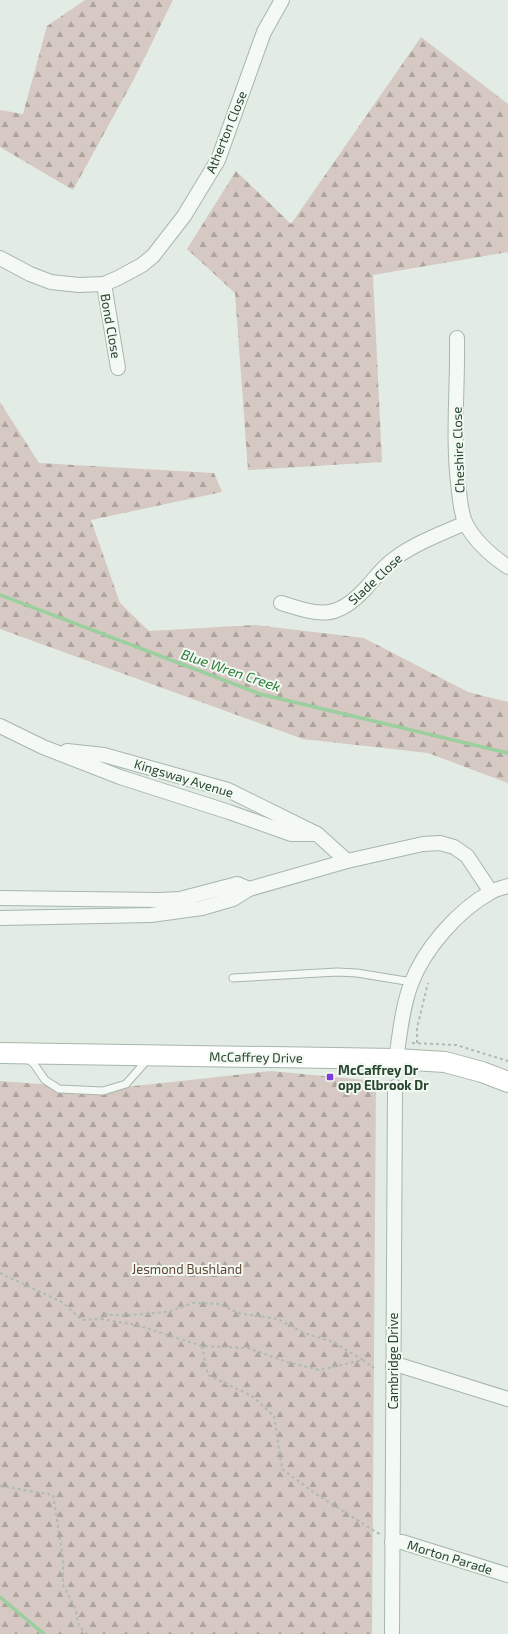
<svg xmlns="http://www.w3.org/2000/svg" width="508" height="1634" viewBox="0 0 508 1634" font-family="'Exo 2',sans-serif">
	<defs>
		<pattern id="forest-firs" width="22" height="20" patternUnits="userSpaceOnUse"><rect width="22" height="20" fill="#d6c8c2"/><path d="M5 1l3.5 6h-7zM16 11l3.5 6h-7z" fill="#aea49e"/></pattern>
	</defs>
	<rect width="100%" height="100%" fill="#e2ece4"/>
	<!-- forest -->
	<g fill="url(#forest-firs)">
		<path d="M 85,0 L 173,0 L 134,79 L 73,190 L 0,147 L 0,110 L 23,114 L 47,26 Z"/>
		<path d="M 421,37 L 508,104 L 508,252 L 373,275 L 382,462 L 248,470 L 235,293 L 187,249 L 236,171 L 291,224 Z"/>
		<path d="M 0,402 L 39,463 L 214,473 L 222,492 L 91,520 L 120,603 L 149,631 L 255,625 L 364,638 L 468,692 L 508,702 L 508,783 L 428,753 L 303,739 L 0,629 Z"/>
		<path d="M 271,1071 L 376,1081 L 372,1634 L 0,1634 L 0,1081 L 107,1089 Z"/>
	</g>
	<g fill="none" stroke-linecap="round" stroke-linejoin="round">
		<!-- stream -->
		<g stroke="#9acf9e" stroke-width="3.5">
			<path d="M 0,595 L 260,694 L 508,753"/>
			<path d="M 0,1597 L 44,1634"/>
		</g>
		<defs>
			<g id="service">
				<path d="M 233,978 L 337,972 L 357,973 L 412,982"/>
				<path d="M 26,1058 L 34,1064 L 45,1080 L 59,1089 L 103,1091 L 126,1084 L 148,1059"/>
			</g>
			<g id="minor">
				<path d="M 0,258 L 30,274 L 51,282 L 79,285 L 104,284 L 118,278 L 142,265 L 153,256 L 184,216 L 218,160 L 264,32 L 282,0"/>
				<path d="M 104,284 L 118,368"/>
				<path d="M 457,338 C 458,389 452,440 459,491 C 460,501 461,514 466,524 C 475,542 492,556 508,567"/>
				<path d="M 281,603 C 320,615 336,621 366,588 C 375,578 383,567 394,559 C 415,543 441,534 465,523"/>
				<path d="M 0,726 L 43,747 L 120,777 L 229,812 L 291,834 L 317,834"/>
				<path d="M 67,751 L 104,755 L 228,790 L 317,834 L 347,861"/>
				<path d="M 0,898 L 159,900 L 180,899 L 237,884 L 249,889"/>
				<path d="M 0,918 L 151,915 L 202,908 L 233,899 L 249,889 L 347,861 L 423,844 L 440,843 L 454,847 L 467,856 L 491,892"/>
				<path d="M 396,1059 C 400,1034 402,1008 411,984 C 424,949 458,910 491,892 C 496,889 502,888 508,886"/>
				<path d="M 393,1366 L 402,1366 L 508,1399"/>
				<path d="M 392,1542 L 402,1542 L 508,1575"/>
				<path d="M 392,1634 L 395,1087"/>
			</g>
			<path id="secondary" d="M 0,1053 L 396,1059 L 445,1062 L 482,1072 L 508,1082"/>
		</defs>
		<!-- service casing -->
		<use href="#service" stroke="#a6b7aa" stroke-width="9"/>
		<!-- minor casing -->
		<use href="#minor" stroke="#a6b7aa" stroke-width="16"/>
		<!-- secondary casing -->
		<use href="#secondary" stroke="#a6b7aa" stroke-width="22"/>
		<!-- path -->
		<g stroke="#afbcb2" stroke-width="2" stroke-dasharray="3 3" stroke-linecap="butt">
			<path d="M 412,1043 L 456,1045 L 508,1061"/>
			<path d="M 417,1043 L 417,1028 L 428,983"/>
			<path d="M 0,1273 L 62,1302 L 82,1320 L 101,1319 L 108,1313 L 111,1315 L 131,1315 L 167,1312 L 193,1303 L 220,1304 L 238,1313 L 278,1319 L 304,1333 L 333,1342 L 363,1360"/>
			<path d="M 101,1319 L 137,1325 L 202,1346 L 248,1348 L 287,1362 L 319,1370 L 363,1360 L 374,1368"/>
			<path d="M 202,1346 L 208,1375 L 252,1396 L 274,1416 L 282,1469 L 316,1494 L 381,1535"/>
			<path d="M 0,1486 L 53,1495 L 63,1558 L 63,1585 L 75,1608 L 79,1626 L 87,1634"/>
		</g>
		<!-- service -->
		<use href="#service" stroke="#f5f9f6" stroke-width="7"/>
		<!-- minor -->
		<use href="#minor" stroke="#f5f9f6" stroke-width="14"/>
		<!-- secondary -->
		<use href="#secondary" stroke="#fff" stroke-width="20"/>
	</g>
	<!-- markers -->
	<rect fill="#7e3ddb" stroke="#f2f9f3" stroke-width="1.5" x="326" y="1073" width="8" height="8" rx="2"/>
	<g text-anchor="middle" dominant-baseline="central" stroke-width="4" stroke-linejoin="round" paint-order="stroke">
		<!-- street labels -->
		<g font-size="13" fill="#28452e" stroke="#f2f9f3">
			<text transform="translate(226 132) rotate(-68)">Atherton Close</text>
			<text transform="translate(111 326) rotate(80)">Bond Close</text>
			<text transform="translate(458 450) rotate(-92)">Cheshire Close</text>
			<text transform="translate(375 579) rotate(-43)">Slade Close</text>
			<text transform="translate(184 778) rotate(17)">Kingsway Avenue</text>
			<text transform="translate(256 1057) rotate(1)">McCaffrey Drive</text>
			<text transform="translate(393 1361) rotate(-90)">Cambridge Drive</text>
			<text transform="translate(450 1557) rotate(17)">Morton Parade</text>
		</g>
		<!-- poi labels -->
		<g font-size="13" font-weight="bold" fill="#28452e" stroke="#f2f9f3" text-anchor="start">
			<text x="338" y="1070">McCaffrey Dr<tspan x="338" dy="15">opp Elbrook Dr</tspan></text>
		</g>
		<!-- park labels -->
		<g font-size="13" fill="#624534" stroke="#f2f9f3">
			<text x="187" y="1269">Jesmond Bushland</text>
		</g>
		<!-- water labels -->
		<g font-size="14" font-style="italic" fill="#2e7d37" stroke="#f2f9f3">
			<text transform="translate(231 670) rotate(19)">Blue Wren Creek</text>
		</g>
	</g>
</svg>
